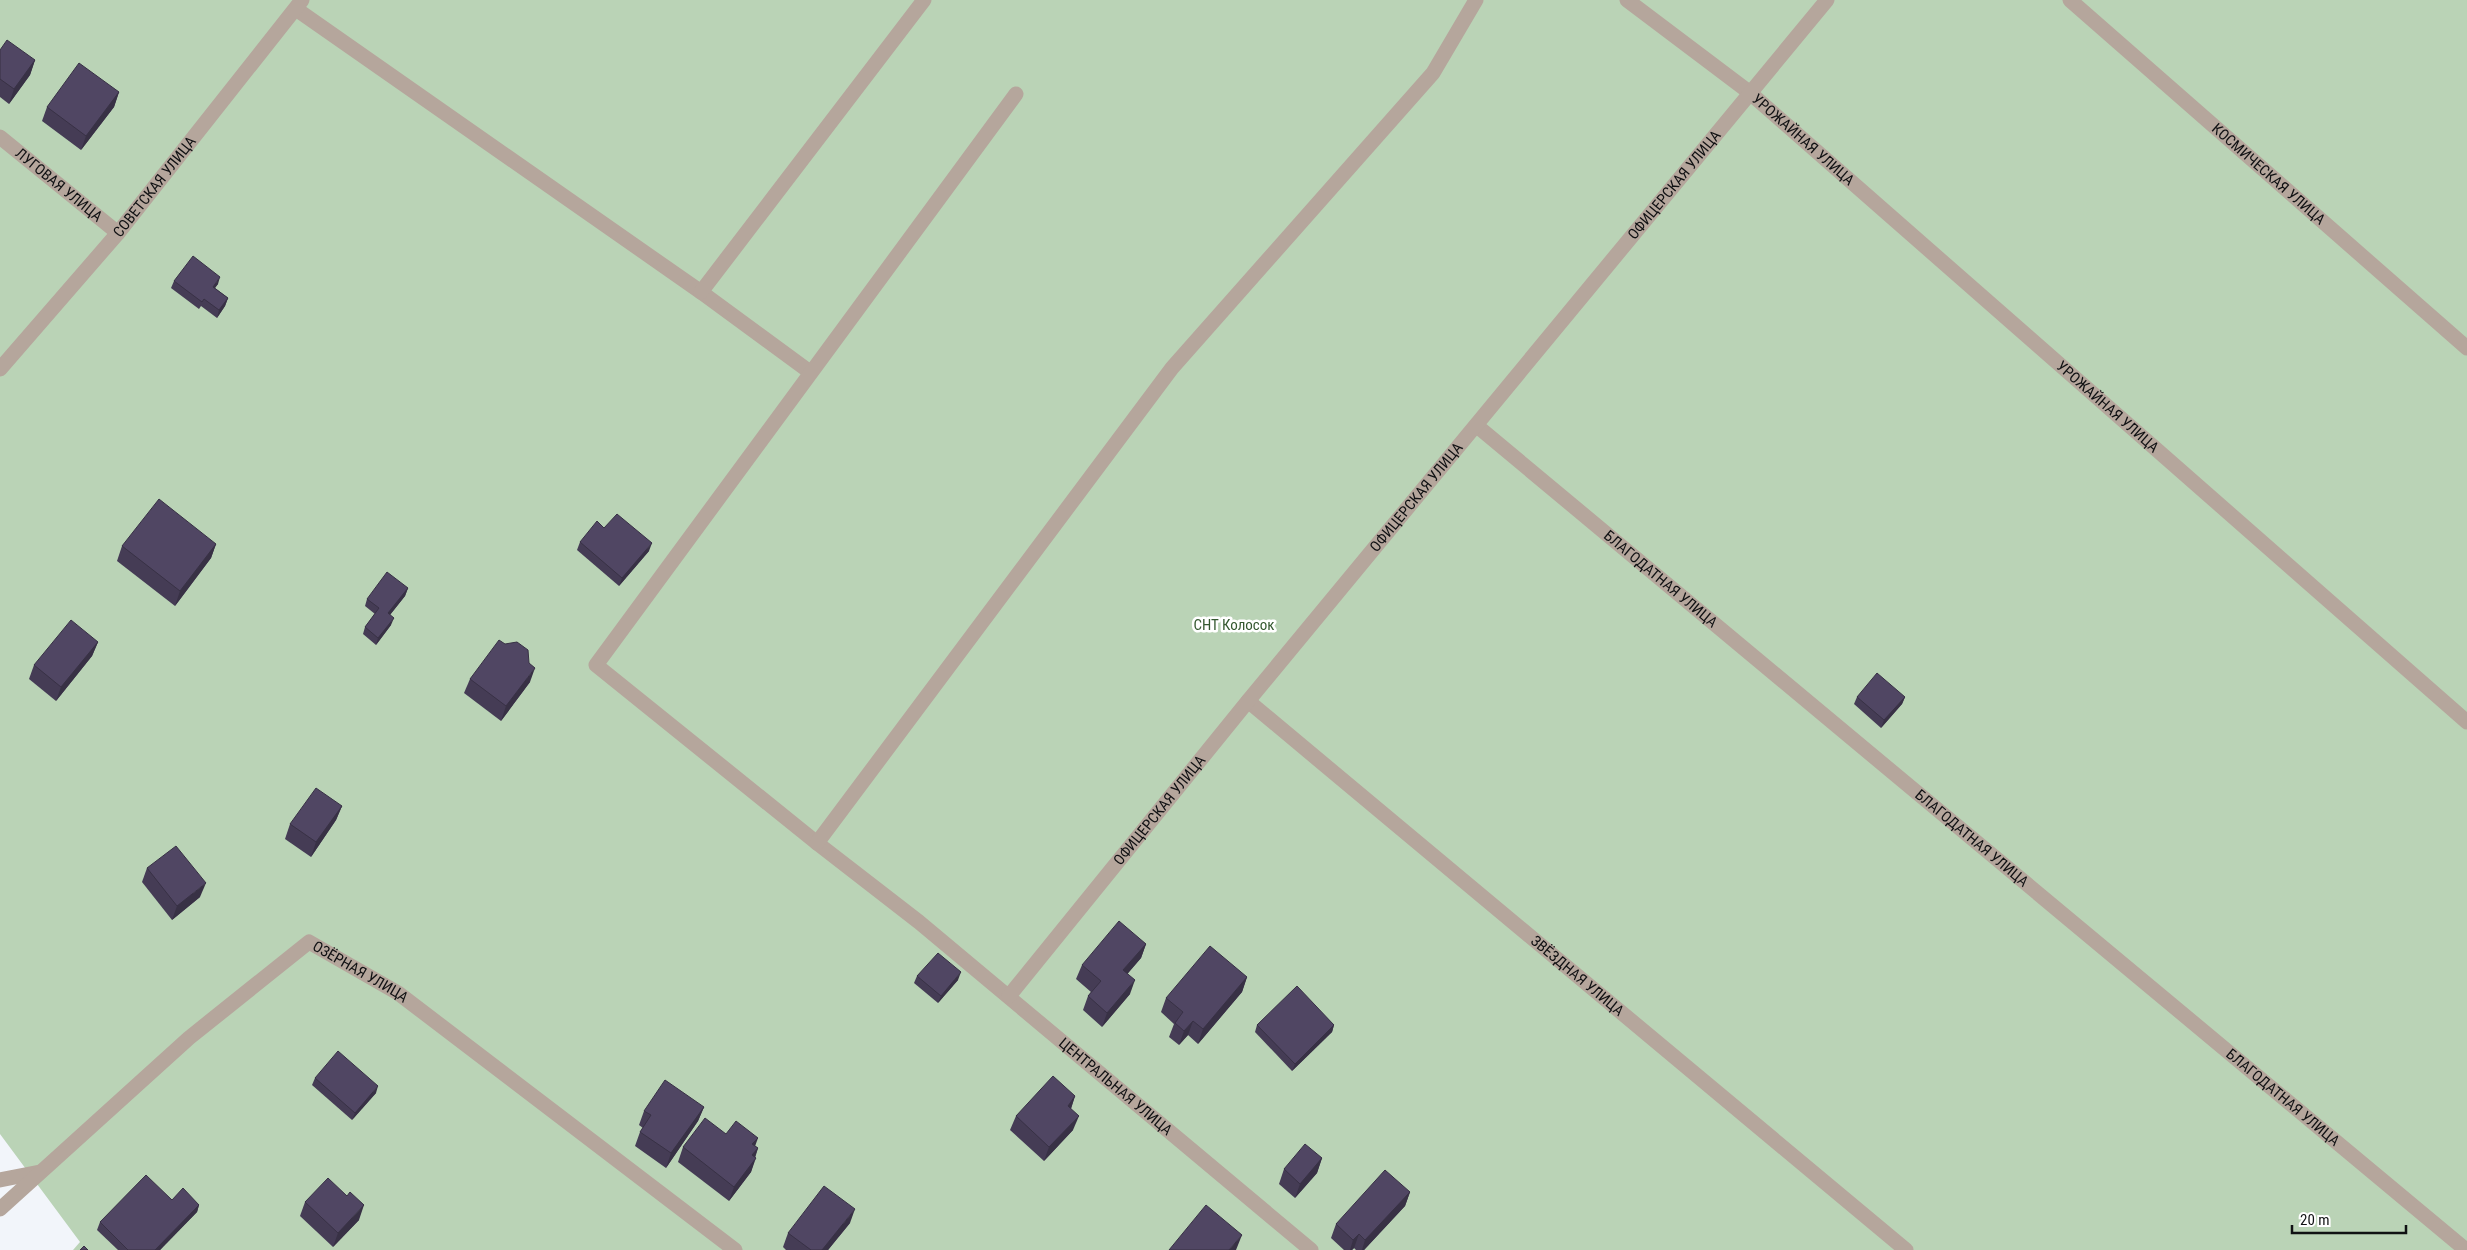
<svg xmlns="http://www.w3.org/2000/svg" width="2467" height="1250" viewBox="0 0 2467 1250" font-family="'Roboto Condensed',sans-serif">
	<rect width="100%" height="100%" fill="#f2f5fa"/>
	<!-- green -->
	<path fill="#bad3b6" d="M 0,0 L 2467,0 L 2467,1250 L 73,1250 L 80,1242 L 0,1134 Z"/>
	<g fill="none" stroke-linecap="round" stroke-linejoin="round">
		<!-- minor -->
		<g stroke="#b5a69c" stroke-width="15">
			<path id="s1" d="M 1627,0 L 1749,92 L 2467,722"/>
			<path id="s2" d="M 2070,0 L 2467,348"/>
			<path d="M 296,9 L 701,292 L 810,372"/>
			<path id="s3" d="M 1016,94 L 596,665 L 817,843 L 919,922 L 1311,1250"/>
			<path id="s4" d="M 0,137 L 118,233"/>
			<path d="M 701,292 L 924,0"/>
			<path id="s5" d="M 0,369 L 118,233 L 302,0"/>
			<path id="s6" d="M 1477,426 L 2466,1250"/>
			<path id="s7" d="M 1248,701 L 1906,1250"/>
			<path d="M 817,843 L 1172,368 L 1433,73 L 1476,0"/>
			<path id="s8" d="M 1009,996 L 1248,701 L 1827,0"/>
			<path d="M 0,1180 L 40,1172"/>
			<path id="s9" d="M 0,1209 L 189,1038 L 309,942 L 398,993 L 735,1250"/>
		</g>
	</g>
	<!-- wall -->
	<g fill="#453c55">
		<path d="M 0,50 L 35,60 L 30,75 L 9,104 L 0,97 Z"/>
		<path d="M 119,92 L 114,107 L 81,150 L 42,121 L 47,107 Z"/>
		<path d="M 174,281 L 218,284 L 215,288 L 228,298 L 225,306 L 217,318 L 201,306 L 199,309 L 171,288 Z"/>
		<path d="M 604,528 L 649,551 L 619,586 L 577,550 L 580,542 Z"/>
		<path d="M 216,544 L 211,558 L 175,606 L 117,561 L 122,546 Z"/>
		<path d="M 408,588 L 405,596 L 390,615 L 391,625 L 376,645 L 363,634 L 365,627 L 375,614 L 365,606 L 367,599 Z"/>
		<path d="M 98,642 L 92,656 L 56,701 L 29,679 L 34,665 Z"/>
		<path d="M 505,644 L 530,682 L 501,721 L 464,693 L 470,679 Z"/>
		<path d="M 1857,697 L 1905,697 L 1902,704 L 1881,728 L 1854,704 Z"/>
		<path d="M 342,806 L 336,820 L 311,857 L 285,839 L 290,824 Z"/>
		<path d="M 147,868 L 200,897 L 172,920 L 142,882 Z"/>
		<path d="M 1146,944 L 1141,958 L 1127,974 L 1130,994 L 1102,1027 L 1083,1010 L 1088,996 L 1091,992 L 1076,979 L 1082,965 Z"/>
		<path d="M 917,976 L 958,980 L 938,1003 L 914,983 Z"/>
		<path d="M 1247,977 L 1242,992 L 1198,1044 L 1188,1035 L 1179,1045 L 1169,1037 L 1174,1024 L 1161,1012 L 1166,998 Z"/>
		<path d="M 1257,1025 L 1334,1025 L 1332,1032 L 1292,1071 L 1255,1032 Z"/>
		<path d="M 315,1078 L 376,1093 L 352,1120 L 312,1085 Z"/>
		<path d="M 1075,1096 L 1071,1109 L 1073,1130 L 1044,1161 L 1010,1130 L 1016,1116 Z"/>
		<path d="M 704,1107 L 698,1121 L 666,1168 L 635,1146 L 640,1132 L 643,1128 L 639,1125 L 644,1111 Z"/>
		<path d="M 726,1134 L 755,1146 L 758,1148 L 751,1172 L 729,1201 L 678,1162 L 683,1147 Z"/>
		<path d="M 1322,1158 L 1317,1173 L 1295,1198 L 1279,1184 L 1284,1169 Z"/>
		<path d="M 1410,1192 L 1405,1206 L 1364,1250 L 1356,1250 L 1354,1248 L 1352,1250 L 1344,1250 L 1331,1238 L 1336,1224 Z"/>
		<path d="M 305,1202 L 359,1220 L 333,1247 L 300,1216 Z"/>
		<path d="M 199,1205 L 197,1212 L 160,1250 L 118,1250 L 97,1230 L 100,1222 Z"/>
		<path d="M 850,1223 L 828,1250 L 786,1250 L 783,1247 L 788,1233 Z"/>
	</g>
	<!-- shaded-wall -->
	<g fill="#383145">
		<path d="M 35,60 L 30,75 L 9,104 L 14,89 Z"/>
		<path d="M 119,92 L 114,107 L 81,150 L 86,136 Z"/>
		<path d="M 220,277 L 218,284 L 210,294 L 213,287 Z"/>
		<path d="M 228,298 L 225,306 L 217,318 L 219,310 Z"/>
		<path d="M 652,543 L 649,551 L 619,586 L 622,578 Z"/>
		<path d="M 216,544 L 211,558 L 175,606 L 180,591 Z"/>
		<path d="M 408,588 L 405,596 L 385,621 L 388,613 Z"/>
		<path d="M 394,618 L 391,625 L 376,645 L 378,638 Z"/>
		<path d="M 98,642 L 92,656 L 56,701 L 61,687 Z"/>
		<path d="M 535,668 L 530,682 L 501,721 L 506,706 Z"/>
		<path d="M 1905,697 L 1902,704 L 1881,728 L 1884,720 Z"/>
		<path d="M 342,806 L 336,820 L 311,857 L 316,842 Z"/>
		<path d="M 206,883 L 200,897 L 172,920 L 177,906 Z"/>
		<path d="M 1146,944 L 1141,958 L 1118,985 L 1123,970 Z"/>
		<path d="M 961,972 L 958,980 L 938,1003 L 941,996 Z"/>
		<path d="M 1247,977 L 1242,992 L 1198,1044 L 1203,1029 Z"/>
		<path d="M 1135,980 L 1130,994 L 1102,1027 L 1107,1013 Z"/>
		<path d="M 1193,1021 L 1188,1035 L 1179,1045 L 1184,1031 Z"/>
		<path d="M 1334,1025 L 1332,1032 L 1292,1071 L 1295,1064 Z"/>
		<path d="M 378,1086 L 376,1093 L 352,1120 L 355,1113 Z"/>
		<path d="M 1075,1096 L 1070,1111 L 1068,1106 Z"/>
		<path d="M 704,1107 L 698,1121 L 666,1168 L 671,1153 Z"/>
		<path d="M 1079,1116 L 1073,1130 L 1044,1161 L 1049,1147 Z"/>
		<path d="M 758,1138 L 753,1152 L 752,1144 Z"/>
		<path d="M 758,1148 L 753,1162 L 756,1158 L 751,1172 L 729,1201 L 734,1187 L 752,1155 Z"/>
		<path d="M 1322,1158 L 1317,1173 L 1295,1198 L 1300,1184 Z"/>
		<path d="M 1410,1192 L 1405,1206 L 1364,1250 L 1362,1250 L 1365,1240 Z"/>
		<path d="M 199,1205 L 197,1212 L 160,1250 L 155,1250 Z"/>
		<path d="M 364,1205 L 359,1220 L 333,1247 L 338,1233 Z"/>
		<path d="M 855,1209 L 850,1223 L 828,1250 L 822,1250 Z"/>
		<path d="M 1359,1234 L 1354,1248 L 1352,1250 L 1350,1250 L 1353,1240 Z"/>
		<path d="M 1242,1235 L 1236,1250 L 1229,1250 Z"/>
	</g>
	<!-- building -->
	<g fill="#504663" stroke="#383145">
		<path d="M 7,40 L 35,60 L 14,89 L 0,79 L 0,50 Z"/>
		<path d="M 79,63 L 119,92 L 86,136 L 47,107 Z"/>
		<path d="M 193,256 L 220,277 L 213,287 L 228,298 L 219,310 L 204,299 L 202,302 L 174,281 Z"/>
		<path d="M 159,499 L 216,544 L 180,591 L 122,546 Z"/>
		<path d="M 617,514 L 652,543 L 622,578 L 580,542 L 597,521 L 604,528 Z"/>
		<path d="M 387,572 L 408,588 L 388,613 L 394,618 L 378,638 L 365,627 L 379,608 L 367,599 Z"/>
		<path d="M 71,620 L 98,642 L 61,687 L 34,665 Z"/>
		<path d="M 499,640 L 505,644 L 517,642 L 528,650 L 529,663 L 535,668 L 506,706 L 470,679 Z"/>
		<path d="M 1877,673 L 1905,697 L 1884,720 L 1857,697 Z"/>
		<path d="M 316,788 L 342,806 L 316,842 L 290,824 Z"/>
		<path d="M 176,846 L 206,883 L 177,906 L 147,868 Z"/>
		<path d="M 1119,921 L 1146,944 L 1123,970 L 1135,980 L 1107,1013 L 1088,996 L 1101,981 L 1082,965 Z"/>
		<path d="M 1210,946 L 1247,977 L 1203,1029 L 1193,1021 L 1184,1031 L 1175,1023 L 1183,1012 L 1166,998 Z"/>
		<path d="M 938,953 L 961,972 L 941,996 L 917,976 Z"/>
		<path d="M 1297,986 L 1334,1025 L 1295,1064 L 1257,1025 Z"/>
		<path d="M 338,1051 L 378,1086 L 355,1113 L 315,1078 Z"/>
		<path d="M 1053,1076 L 1075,1096 L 1068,1106 L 1079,1116 L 1049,1147 L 1016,1116 Z"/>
		<path d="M 665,1080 L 704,1107 L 671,1153 L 640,1132 L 651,1115 L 644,1111 Z"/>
		<path d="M 705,1118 L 726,1134 L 736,1121 L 758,1138 L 752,1144 L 758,1148 L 752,1155 L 756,1158 L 734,1187 L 683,1147 Z"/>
		<path d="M 1305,1144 L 1322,1158 L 1300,1184 L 1284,1169 Z"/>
		<path d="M 1385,1170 L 1410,1192 L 1365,1240 L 1359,1234 L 1353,1240 L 1336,1224 Z"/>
		<path d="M 146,1175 L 172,1200 L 183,1188 L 199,1205 L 155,1250 L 128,1250 L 100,1222 Z"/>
		<path d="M 328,1178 L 347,1196 L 350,1192 L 364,1205 L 338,1233 L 305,1202 Z"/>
		<path d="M 824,1186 L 855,1209 L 822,1250 L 811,1250 L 788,1233 Z"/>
		<path d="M 1206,1205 L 1242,1235 L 1229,1250 L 1169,1250 Z"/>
		<path d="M 84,1246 L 88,1250 L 80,1250 Z"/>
	</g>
	<g text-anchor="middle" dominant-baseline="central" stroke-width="5" stroke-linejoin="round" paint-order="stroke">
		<!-- street labels -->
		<g font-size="15" fill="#101113" stroke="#fff">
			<text stroke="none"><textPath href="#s1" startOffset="225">УРОЖАЙНАЯ УЛИЦА</textPath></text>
			<text stroke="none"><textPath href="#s2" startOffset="264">КОСМИЧЕСКАЯ УЛИЦА</textPath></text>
			<text stroke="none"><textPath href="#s8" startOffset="1049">ОФИЦЕРСКАЯ УЛИЦА</textPath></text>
			<text stroke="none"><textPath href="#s4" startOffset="76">ЛУГОВАЯ УЛИЦА</textPath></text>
			<text stroke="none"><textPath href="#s5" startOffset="239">СОВЕТСКАЯ УЛИЦА</textPath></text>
			<text stroke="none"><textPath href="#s1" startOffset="630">УРОЖАЙНАЯ УЛИЦА</textPath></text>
			<text stroke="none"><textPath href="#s8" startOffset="644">ОФИЦЕРСКАЯ УЛИЦА</textPath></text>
			<text stroke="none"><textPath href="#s6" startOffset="239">БЛАГОДАТНАЯ УЛИЦА</textPath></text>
			<text stroke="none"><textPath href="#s8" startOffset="239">ОФИЦЕРСКАЯ УЛИЦА</textPath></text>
			<text stroke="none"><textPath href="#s6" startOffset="644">БЛАГОДАТНАЯ УЛИЦА</textPath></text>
			<text stroke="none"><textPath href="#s9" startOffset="468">ОЗЁРНАЯ УЛИЦА</textPath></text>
			<text stroke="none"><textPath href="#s7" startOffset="429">ЗВЁЗДНАЯ УЛИЦА</textPath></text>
			<text stroke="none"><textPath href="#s3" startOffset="1378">ЦЕНТРАЛЬНАЯ УЛИЦА</textPath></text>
			<text stroke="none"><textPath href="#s6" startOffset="1049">БЛАГОДАТНАЯ УЛИЦА</textPath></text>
		</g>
		<!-- park labels -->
		<g font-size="15" fill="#34582f" stroke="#fff">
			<text x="1234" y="625">СНТ Колосок</text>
		</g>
	</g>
	<!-- scale -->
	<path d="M2292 1225v8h114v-8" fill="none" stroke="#101113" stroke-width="2.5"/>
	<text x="2300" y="1225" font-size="15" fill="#101113" stroke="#ffffff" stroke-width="4" paint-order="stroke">20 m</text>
</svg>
